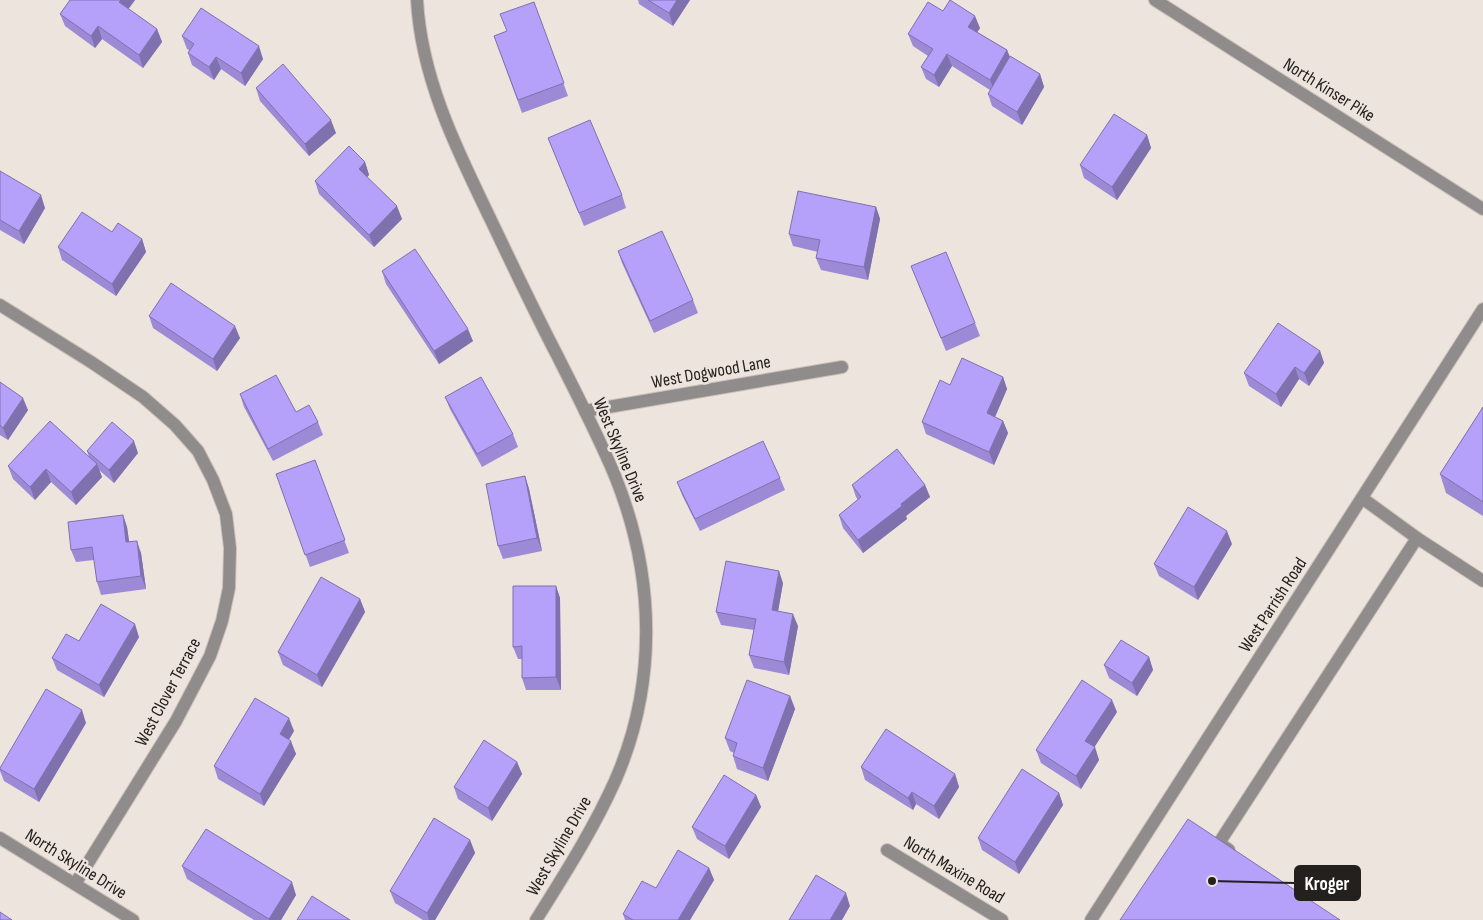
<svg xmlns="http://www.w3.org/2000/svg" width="1483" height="920" viewBox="0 0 1483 920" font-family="'Sofia Sans Condensed',sans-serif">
	<rect width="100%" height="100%" fill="#ede4dd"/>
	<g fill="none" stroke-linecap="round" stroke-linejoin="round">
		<defs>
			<g id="service">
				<path d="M 1362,498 L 1417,538 L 1483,581"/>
				<path d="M 1229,850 L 1219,843 L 1417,538"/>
			</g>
			<g id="minor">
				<path d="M 417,0 C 421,77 456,148 489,216 C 511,262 533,309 557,355 C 577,395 598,435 615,476 C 655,575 658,683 615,781 C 593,830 564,875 536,920"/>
				<path d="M 0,305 L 91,362 L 143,397 L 175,425 L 198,451 L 213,480 L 226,514 L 230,548 L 229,588 L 222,621 L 210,656 L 176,721 L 75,884"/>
				<path d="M 585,411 L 842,367"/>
				<path d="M 0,838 L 133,920"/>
				<path d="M 887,850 L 1002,920"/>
				<path d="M 1091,920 L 1483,309"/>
			</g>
			<path id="tertiary" d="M 1155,0 L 1483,209"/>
		</defs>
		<!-- service casing -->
		<use href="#service" stroke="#c9c1ba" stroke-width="14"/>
		<!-- minor casing -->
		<use href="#minor" stroke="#c9c1ba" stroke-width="14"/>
		<!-- tertiary casing -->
		<use href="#tertiary" stroke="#c9c1ba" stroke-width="14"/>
		<!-- service -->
		<use href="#service" stroke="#918c8c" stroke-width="12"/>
		<!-- minor -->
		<use href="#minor" stroke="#918c8c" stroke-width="12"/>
		<!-- tertiary -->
		<use href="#tertiary" stroke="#918c8c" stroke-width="12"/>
	</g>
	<!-- wall -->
	<g fill="#9c8ad6">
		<path d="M 70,0 L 135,0 L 128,9 L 157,29 L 162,42 L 143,68 L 102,39 L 95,48 L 65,26 L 60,14 Z"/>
		<path d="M 638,0 L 690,0 L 673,26 L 639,4 Z"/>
		<path d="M 534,2 L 568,96 L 522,113 L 494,36 L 507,31 Z"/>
		<path d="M 943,11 L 980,28 L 977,32 L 1007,50 L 1010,57 L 1040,74 L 1044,87 L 1022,125 L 992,106 L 988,94 L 990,90 L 952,66 L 939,87 L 926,79 L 921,67 L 928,56 L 913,46 L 908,34 Z"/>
		<path d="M 182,36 L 263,59 L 245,86 L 221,69 L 214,80 L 192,65 L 188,53 L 189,50 L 187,49 Z"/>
		<path d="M 256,88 L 336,133 L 309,156 L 260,101 Z"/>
		<path d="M 1147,135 L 1151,148 L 1117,200 L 1084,178 L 1080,165 Z"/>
		<path d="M 548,138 L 622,195 L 626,208 L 584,226 Z"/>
		<path d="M 365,162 L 369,175 L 367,177 L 402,219 L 374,247 L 319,194 L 315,181 Z"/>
		<path d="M 0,171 L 45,208 L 24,244 L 0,230 Z"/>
		<path d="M 876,207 L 880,219 L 868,280 L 821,270 L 816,258 L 818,252 L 793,246 L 789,234 Z"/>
		<path d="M 112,232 L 142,239 L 146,252 L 116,296 L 62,260 L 58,247 Z"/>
		<path d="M 618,251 L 693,300 L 698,313 L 654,333 L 622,263 Z"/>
		<path d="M 911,266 L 975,323 L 980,336 L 946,351 Z"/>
		<path d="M 382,271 L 473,341 L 439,364 L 386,284 Z"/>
		<path d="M 149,316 L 240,338 L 217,371 L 153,328 Z"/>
		<path d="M 1320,351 L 1324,363 L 1309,386 L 1299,379 L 1281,407 L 1249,386 L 1244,373 Z"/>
		<path d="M 1003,377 L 1007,389 L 995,417 L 1003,421 L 1008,433 L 994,465 L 926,434 L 922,422 L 950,385 Z"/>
		<path d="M 0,382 L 28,410 L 8,440 L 0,435 Z"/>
		<path d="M 240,394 L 296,412 L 318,422 L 323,435 L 273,461 L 244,407 Z"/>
		<path d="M 445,397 L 513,434 L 518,447 L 482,467 L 450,409 Z"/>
		<path d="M 1483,407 L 1483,516 L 1446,493 L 1440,474 Z"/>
		<path d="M 87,451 L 138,453 L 114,483 L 99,470 L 102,477 L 76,505 L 51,482 L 35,500 L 13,479 L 8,466 L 89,457 Z"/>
		<path d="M 315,460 L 349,553 L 310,567 L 276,474 Z"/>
		<path d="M 525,476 L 529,489 L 542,551 L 503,559 L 498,546 Z"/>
		<path d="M 780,478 L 785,490 L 700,531 L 682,495 L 677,482 Z"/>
		<path d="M 852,485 L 925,485 L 930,497 L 906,516 L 907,519 L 863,553 L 843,528 L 839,515 L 858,500 L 856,497 Z"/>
		<path d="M 123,515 L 127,527 L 129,542 L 141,553 L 146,589 L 101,595 L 97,582 L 94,560 L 76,562 L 71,550 Z"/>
		<path d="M 1232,544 L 1198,600 L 1159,576 L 1154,564 Z"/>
		<path d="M 783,583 L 778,611 L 798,626 L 789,675 L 754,668 L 749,655 L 754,630 L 721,625 L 716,612 Z"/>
		<path d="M 556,586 L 560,598 L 561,690 L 526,690 L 522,678 L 522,659 L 518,659 L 513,647 Z"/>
		<path d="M 360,599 L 365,612 L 322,687 L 283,665 L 278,652 Z"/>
		<path d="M 139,637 L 104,697 L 57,670 L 52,658 L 79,641 Z"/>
		<path d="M 1149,657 L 1153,670 L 1137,696 L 1109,678 L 1104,665 Z"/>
		<path d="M 790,696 L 795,709 L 768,781 L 737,769 L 733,756 L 734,753 L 730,751 L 725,738 Z"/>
		<path d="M 1117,712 L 1094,747 L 1099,760 L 1081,789 L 1041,763 L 1036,750 Z"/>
		<path d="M 86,723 L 39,802 L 4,781 L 0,771 L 0,768 Z"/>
		<path d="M 294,731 L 289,740 L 296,754 L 264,806 L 218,779 L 214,766 Z"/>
		<path d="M 517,762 L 522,774 L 492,821 L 458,799 L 454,787 Z"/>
		<path d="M 861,767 L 955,774 L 959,787 L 939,819 L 916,804 L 913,810 L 865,780 Z"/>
		<path d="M 1059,793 L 1063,805 L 1019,874 L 982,850 L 978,838 Z"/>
		<path d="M 756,795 L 761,807 L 729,859 L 697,839 L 692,827 Z"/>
		<path d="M 470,840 L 475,853 L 435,920 L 423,920 L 395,903 L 390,891 Z"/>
		<path d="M 182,866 L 296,895 L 281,920 L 254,920 L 187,879 Z"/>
		<path d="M 709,868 L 714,880 L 690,920 L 625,920 L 623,914 Z"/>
	</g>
	<!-- shaded-wall -->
	<g fill="#7f71ae">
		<path d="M 121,0 L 135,0 L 124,15 L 119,2 Z"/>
		<path d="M 677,0 L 690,0 L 673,26 L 669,13 Z"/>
		<path d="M 975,16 L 980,28 L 973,39 L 968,27 Z"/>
		<path d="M 98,26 L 102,39 L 95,48 L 91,36 Z"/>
		<path d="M 157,29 L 162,42 L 143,68 L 139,55 Z"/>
		<path d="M 259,46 L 263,59 L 245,86 L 241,73 Z"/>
		<path d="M 1007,50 L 1012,63 L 995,92 L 990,80 Z"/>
		<path d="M 947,54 L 952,66 L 939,87 L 934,75 Z"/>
		<path d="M 216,57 L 221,69 L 214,80 L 209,67 Z"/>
		<path d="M 1040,74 L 1044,87 L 1022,125 L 1017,112 Z"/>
		<path d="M 331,120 L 336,133 L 309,156 L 305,144 Z"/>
		<path d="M 1147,135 L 1151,148 L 1117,200 L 1112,187 Z"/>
		<path d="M 365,162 L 369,175 L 363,181 L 359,169 Z"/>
		<path d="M 41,195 L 45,208 L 24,244 L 19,231 Z"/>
		<path d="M 397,206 L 402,219 L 374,247 L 369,235 Z"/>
		<path d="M 876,207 L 880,219 L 868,280 L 864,267 Z"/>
		<path d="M 142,239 L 146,252 L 116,296 L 112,284 Z"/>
		<path d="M 235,326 L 240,338 L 217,371 L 213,359 Z"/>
		<path d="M 468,329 L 473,341 L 439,364 L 434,351 Z"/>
		<path d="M 1320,351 L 1324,363 L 1309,386 L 1304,373 Z"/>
		<path d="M 1295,367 L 1299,379 L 1281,407 L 1276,394 Z"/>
		<path d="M 1003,377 L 1007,389 L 991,426 L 987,413 Z"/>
		<path d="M 23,398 L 28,410 L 8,440 L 3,428 Z"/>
		<path d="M 1003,421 L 1008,433 L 994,465 L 989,452 Z"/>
		<path d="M 134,441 L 138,453 L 114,483 L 109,470 Z"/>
		<path d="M 97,464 L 102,477 L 76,505 L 71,492 Z"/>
		<path d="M 46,469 L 51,482 L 35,500 L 30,487 Z"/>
		<path d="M 525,476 L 529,489 L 542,551 L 537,538 Z"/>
		<path d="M 925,485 L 930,497 L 906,516 L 907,519 L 863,553 L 858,540 L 901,504 Z"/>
		<path d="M 123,515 L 127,527 L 131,555 L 126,542 Z"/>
		<path d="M 1227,531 L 1232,544 L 1198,600 L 1194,587 Z"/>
		<path d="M 137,541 L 141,553 L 146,589 L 141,576 Z"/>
		<path d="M 779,571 L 783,583 L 776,623 L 772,610 Z"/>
		<path d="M 556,586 L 560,598 L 561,690 L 556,677 Z"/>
		<path d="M 360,599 L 365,612 L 322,687 L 317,675 Z"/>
		<path d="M 793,614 L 798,626 L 789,675 L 784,662 Z"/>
		<path d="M 135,624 L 139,637 L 104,697 L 99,685 Z"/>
		<path d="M 1149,657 L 1153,670 L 1137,696 L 1132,683 Z"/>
		<path d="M 790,696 L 795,709 L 768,781 L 763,768 Z"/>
		<path d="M 1112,700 L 1117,712 L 1090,754 L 1085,741 Z"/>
		<path d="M 82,710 L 86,723 L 39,802 L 34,789 Z"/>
		<path d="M 289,718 L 294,731 L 284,747 L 280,734 Z"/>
		<path d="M 291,741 L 296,754 L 264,806 L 260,794 Z"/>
		<path d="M 1095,747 L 1099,760 L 1081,789 L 1076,776 Z"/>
		<path d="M 517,762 L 522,774 L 492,821 L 488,808 Z"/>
		<path d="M 955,774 L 959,787 L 939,819 L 934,806 Z"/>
		<path d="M 912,792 L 916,804 L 913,810 L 908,798 Z"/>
		<path d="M 1059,793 L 1063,805 L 1019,874 L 1015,862 Z"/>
		<path d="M 756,795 L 761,807 L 729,859 L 725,846 Z"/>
		<path d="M 470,840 L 475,853 L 435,920 L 429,920 L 427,913 Z"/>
		<path d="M 709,868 L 714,880 L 690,920 L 678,920 Z"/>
		<path d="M 292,882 L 296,895 L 281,920 L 269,920 L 269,919 Z"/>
		<path d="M 846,893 L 850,906 L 842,920 L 830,920 Z"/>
	</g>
	<!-- building -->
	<g fill="#b5a1f9" stroke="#7f71ae">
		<path d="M 70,0 L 121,0 L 119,2 L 157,29 L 139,55 L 98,26 L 91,36 L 60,14 Z"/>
		<path d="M 648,0 L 677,0 L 669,13 Z"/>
		<path d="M 950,0 L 975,16 L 968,27 L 1007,50 L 990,80 L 947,54 L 934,75 L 921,67 L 933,49 L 908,34 L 928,2 L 943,11 Z"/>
		<path d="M 534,2 L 564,83 L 518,100 L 494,36 L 507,31 L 500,14 Z"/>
		<path d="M 201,8 L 259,46 L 241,73 L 216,57 L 209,67 L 188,53 L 194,44 L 182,36 Z"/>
		<path d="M 1010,56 L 1040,74 L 1017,112 L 988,94 Z"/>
		<path d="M 283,64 L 331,120 L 305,144 L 256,88 Z"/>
		<path d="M 1114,114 L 1147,135 L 1112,187 L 1080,165 Z"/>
		<path d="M 590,120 L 622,195 L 579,213 L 548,138 Z"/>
		<path d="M 349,146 L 365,162 L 359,169 L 397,206 L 369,235 L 315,181 Z"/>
		<path d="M 0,171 L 41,195 L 19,231 L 0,220 Z"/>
		<path d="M 798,191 L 876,207 L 864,267 L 816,258 L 820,240 L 789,234 Z"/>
		<path d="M 82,212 L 112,232 L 118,223 L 142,239 L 112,284 L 58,247 Z"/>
		<path d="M 662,231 L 693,300 L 650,321 L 618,251 Z"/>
		<path d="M 415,249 L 468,329 L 434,351 L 382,271 Z"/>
		<path d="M 946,252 L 975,323 L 941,338 L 911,266 Z"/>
		<path d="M 171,283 L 235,326 L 213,359 L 149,316 Z"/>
		<path d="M 1278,323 L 1320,351 L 1304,373 L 1295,367 L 1276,394 L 1244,373 Z"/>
		<path d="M 962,358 L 1003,377 L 987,413 L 1003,421 L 989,452 L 922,422 L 940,380 L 950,385 Z"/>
		<path d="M 276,375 L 296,412 L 309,405 L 318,422 L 268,449 L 240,394 Z"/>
		<path d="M 481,377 L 513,434 L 477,454 L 445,397 Z"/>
		<path d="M 0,382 L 23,398 L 3,428 L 0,425 Z"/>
		<path d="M 1483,407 L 1483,502 L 1440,474 Z"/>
		<path d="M 50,421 L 97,464 L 71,492 L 46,469 L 30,487 L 8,466 Z"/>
		<path d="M 112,422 L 134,441 L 109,470 L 87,451 Z"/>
		<path d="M 763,441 L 780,478 L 695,519 L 677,482 Z"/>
		<path d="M 897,449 L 925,485 L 901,504 L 902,506 L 858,540 L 839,515 L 861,497 L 852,485 Z"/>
		<path d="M 315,460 L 345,540 L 305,555 L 276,474 Z"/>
		<path d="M 525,476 L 537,538 L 498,546 L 486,484 Z"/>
		<path d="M 1188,507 L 1227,531 L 1194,587 L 1154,564 Z"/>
		<path d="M 123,515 L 126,542 L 137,541 L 141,576 L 97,582 L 92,547 L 71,550 L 68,522 Z"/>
		<path d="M 726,561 L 779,571 L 772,610 L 793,614 L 784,662 L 749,655 L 756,619 L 716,612 Z"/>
		<path d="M 321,577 L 360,599 L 317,675 L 278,652 Z"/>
		<path d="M 513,586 L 556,586 L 556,677 L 522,678 L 522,646 L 513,647 Z"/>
		<path d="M 101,604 L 135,624 L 99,685 L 52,658 L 66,634 L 79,641 Z"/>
		<path d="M 1121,640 L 1149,657 L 1132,683 L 1104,665 Z"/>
		<path d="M 747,680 L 790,696 L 763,768 L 733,756 L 737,743 L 725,738 Z"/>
		<path d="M 1082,680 L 1112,700 L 1085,741 L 1095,747 L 1076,776 L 1036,750 Z"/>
		<path d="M 46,689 L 82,710 L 34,789 L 0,769 L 0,768 Z"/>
		<path d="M 255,698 L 289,718 L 280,734 L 291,741 L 260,794 L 214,766 Z"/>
		<path d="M 886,729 L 955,774 L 934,806 L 912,792 L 908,798 L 861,767 Z"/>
		<path d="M 484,740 L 517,762 L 488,808 L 454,787 Z"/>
		<path d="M 1022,769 L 1059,793 L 1015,862 L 978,838 Z"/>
		<path d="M 724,775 L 756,795 L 725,846 L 692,827 Z"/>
		<path d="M 434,818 L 470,840 L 427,913 L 390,891 Z"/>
		<path d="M 1188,819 L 1340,920 L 1120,920 Z"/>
		<path d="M 206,829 L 292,882 L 269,919 L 182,866 Z"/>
		<path d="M 678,850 L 709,868 L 678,920 L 633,920 L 623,914 L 642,881 L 656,888 Z"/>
		<path d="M 816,875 L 846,893 L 830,920 L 789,920 Z"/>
		<path d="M 312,896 L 350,920 L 297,920 Z"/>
		<path d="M 0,912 L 12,920 L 0,920 Z"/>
	</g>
	<g text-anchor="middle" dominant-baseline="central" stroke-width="5" stroke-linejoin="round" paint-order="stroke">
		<!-- street labels -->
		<g font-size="18" fill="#23201d" stroke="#ede4dd">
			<text transform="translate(1329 90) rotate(32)">North Kinser Pike</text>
			<text transform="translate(711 372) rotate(-10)">West Dogwood Lane</text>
			<text transform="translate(620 450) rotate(67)">West Skyline Drive</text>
			<text transform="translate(1273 605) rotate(-57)">West Parrish Road</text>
			<text transform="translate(168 692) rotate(-62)">West Clover Terrace</text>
			<text transform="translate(559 846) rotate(-60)">West Skyline Drive</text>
			<text transform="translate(76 864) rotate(32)">North Skyline Drive</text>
			<text transform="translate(954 870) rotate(31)">North Maxine Road</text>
		</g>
	</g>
	<!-- callouts -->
	<path fill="none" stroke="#23201d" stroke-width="2" d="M1212 881L1295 883"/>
	<circle fill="#23201d" stroke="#ede4dd" stroke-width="2" cx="1212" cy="881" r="5"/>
	<rect fill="#23201d" stroke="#23201d" stroke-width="2" x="1295" y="866" width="65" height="34" rx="5"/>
	<g font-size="19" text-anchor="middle" font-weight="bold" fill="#fff">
		<text x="1327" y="890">Kroger</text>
	</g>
</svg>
